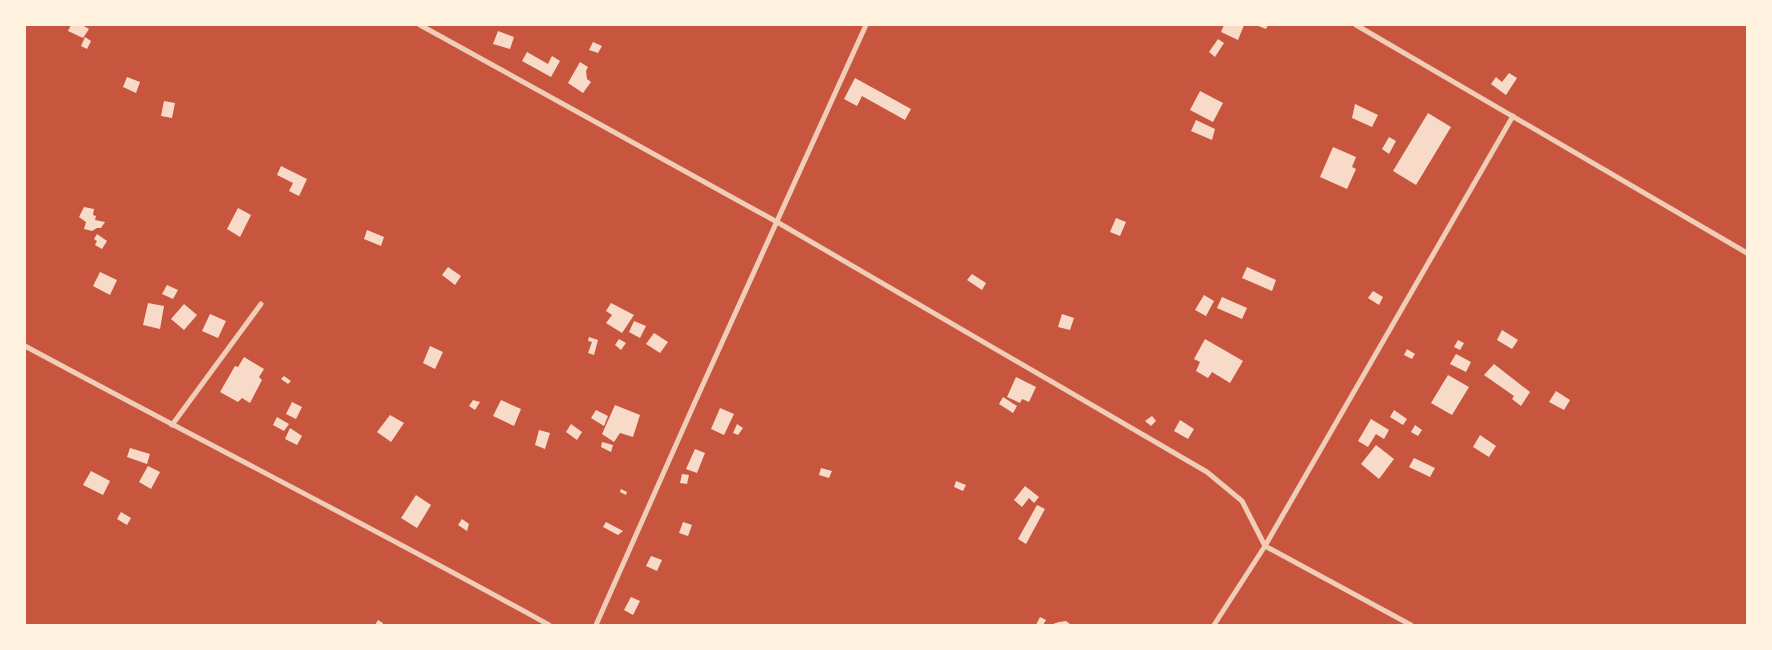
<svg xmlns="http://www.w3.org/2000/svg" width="1772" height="650" viewBox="0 0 1772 650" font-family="Cabin,sans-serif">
	<rect width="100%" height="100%" fill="#c8553d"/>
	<!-- building -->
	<g fill="#f7dbc8">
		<path d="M 71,25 L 82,25 L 89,29 L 83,38 L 68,31 Z"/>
		<path d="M 1224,25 L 1244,25 L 1238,40 L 1221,32 Z"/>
		<path d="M 1256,25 L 1268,25 L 1266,29 Z"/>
		<path d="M 498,31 L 514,37 L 510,49 L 493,44 Z"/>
		<path d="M 85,37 L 91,41 L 87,49 L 81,46 Z"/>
		<path d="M 1218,39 L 1224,43 L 1215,57 L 1209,52 Z"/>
		<path d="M 593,42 L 602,46 L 598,53 L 589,50 Z"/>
		<path d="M 527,52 L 548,64 L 552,56 L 560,61 L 551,77 L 522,61 Z"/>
		<path d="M 580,62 L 588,67 L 586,71 L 587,79 L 591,82 L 583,93 L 568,83 Z"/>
		<path d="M 1509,73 L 1517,78 L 1506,95 L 1491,84 L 1496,77 L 1502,82 Z"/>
		<path d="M 127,77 L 140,82 L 136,93 L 123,87 Z"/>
		<path d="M 855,78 L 911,109 L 905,120 L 862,96 L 857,106 L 844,99 Z"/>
		<path d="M 1200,91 L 1223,103 L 1213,122 L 1190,110 Z"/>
		<path d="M 164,101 L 175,103 L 172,118 L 161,116 Z"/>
		<path d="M 1355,104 L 1378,115 L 1372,127 L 1352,118 Z"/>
		<path d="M 1428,113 L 1451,127 L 1416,185 L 1393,171 Z"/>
		<path d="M 1196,120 L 1215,129 L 1212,140 L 1191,131 Z"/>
		<path d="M 1389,137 L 1396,141 L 1389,154 L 1382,149 Z"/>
		<path d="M 1333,147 L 1356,157 L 1352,167 L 1356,169 L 1347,189 L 1320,177 Z"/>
		<path d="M 281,166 L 307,179 L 299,196 L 289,191 L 293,183 L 277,175 Z"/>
		<path d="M 84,207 L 94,209 L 93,215 L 96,216 L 95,220 L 105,222 L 101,228 L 97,228 L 92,231 L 84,229 L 86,222 L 79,217 Z"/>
		<path d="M 238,208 L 251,215 L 240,237 L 227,229 Z"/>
		<path d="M 1116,218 L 1126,222 L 1120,236 L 1110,232 Z"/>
		<path d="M 367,230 L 384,237 L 381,246 L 364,239 Z"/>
		<path d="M 97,234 L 107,241 L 102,249 L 95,245 L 97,241 L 94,239 Z"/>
		<path d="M 448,267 L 461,276 L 455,285 L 442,275 Z"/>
		<path d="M 1247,267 L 1276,280 L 1272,291 L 1242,278 Z"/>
		<path d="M 100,272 L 117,280 L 110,295 L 93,286 Z"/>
		<path d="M 972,274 L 986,283 L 982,290 L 967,280 Z"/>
		<path d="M 167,285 L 178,290 L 173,299 L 162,294 Z"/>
		<path d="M 1373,291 L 1383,297 L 1379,305 L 1368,298 Z"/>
		<path d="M 1204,295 L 1214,301 L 1206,316 L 1195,310 Z"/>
		<path d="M 1222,297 L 1247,308 L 1242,319 L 1217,308 Z"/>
		<path d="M 148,303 L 164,306 L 160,329 L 143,325 Z"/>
		<path d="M 611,303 L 634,315 L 622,333 L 606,323 L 612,315 L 606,311 Z"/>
		<path d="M 184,304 L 197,315 L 184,330 L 171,319 Z"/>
		<path d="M 210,314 L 226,321 L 218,338 L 202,331 Z"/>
		<path d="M 1062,314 L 1074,318 L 1070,330 L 1058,327 Z"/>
		<path d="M 634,321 L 646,326 L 640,338 L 629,332 Z"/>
		<path d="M 1502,330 L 1518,340 L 1512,349 L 1497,340 Z"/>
		<path d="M 654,333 L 668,342 L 660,353 L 646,344 Z"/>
		<path d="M 589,337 L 598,340 L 594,355 L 588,353 L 592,342 L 588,341 Z"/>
		<path d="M 619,339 L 626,343 L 621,350 L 615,345 Z"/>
		<path d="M 1205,339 L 1243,361 L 1230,383 L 1212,372 L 1208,378 L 1196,371 L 1200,362 L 1194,359 Z"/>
		<path d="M 1458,340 L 1464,343 L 1460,350 L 1454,347 Z"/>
		<path d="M 430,346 L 443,352 L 435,369 L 423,363 Z"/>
		<path d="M 1407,349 L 1415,354 L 1412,359 L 1404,355 Z"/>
		<path d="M 1456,354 L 1471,362 L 1466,372 L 1450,364 Z"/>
		<path d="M 244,357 L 264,369 L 259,377 L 262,380 L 250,403 L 242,398 L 238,402 L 220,392 L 235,366 L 238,367 Z"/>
		<path d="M 1494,364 L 1530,392 L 1521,406 L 1512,399 L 1514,396 L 1484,375 Z"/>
		<path d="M 1448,375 L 1469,387 L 1452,415 L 1431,403 Z"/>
		<path d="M 284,376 L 291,381 L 288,384 L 281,379 Z"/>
		<path d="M 1016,377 L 1036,387 L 1029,402 L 1022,399 L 1020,403 L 1007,397 Z"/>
		<path d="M 1556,391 L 1570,400 L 1564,410 L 1549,402 Z"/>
		<path d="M 1003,397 L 1017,406 L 1013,413 L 999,404 Z"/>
		<path d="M 473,400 L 480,402 L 475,410 L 469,406 Z"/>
		<path d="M 501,400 L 521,409 L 514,426 L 493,416 Z"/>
		<path d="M 292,402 L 302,407 L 296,419 L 286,414 Z"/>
		<path d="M 615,405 L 640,415 L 633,437 L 620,433 L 614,442 L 602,434 Z"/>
		<path d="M 720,408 L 734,414 L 724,435 L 711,429 Z"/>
		<path d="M 596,410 L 608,416 L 604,426 L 591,418 Z"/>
		<path d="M 1394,410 L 1407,419 L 1403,425 L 1390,417 Z"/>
		<path d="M 390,415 L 404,423 L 391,442 L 377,432 Z"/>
		<path d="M 1152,416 L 1156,421 L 1151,426 L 1145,421 Z"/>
		<path d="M 277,417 L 289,424 L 284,431 L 273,425 Z"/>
		<path d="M 1371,419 L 1389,430 L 1384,439 L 1376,434 L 1368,447 L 1358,441 Z"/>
		<path d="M 1180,420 L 1194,429 L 1188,439 L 1174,431 Z"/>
		<path d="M 571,424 L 582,432 L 577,440 L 566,432 Z"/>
		<path d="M 737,424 L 743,428 L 738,435 L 733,433 Z"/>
		<path d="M 1415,425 L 1422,430 L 1418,436 L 1411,432 Z"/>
		<path d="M 290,428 L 302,436 L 297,445 L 285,439 Z"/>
		<path d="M 539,430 L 550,433 L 545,449 L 535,445 Z"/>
		<path d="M 1480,435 L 1496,446 L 1489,457 L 1473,447 Z"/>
		<path d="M 602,442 L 613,445 L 611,452 L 601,447 Z"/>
		<path d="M 1376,445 L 1394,459 L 1379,479 L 1361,464 Z"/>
		<path d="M 130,448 L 150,454 L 147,464 L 127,457 Z"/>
		<path d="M 695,449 L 705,453 L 697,473 L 686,469 Z"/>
		<path d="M 1414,458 L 1435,468 L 1430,477 L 1409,467 Z"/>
		<path d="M 148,466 L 160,472 L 151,489 L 139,482 Z"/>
		<path d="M 821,468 L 832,471 L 829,478 L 819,475 Z"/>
		<path d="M 91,471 L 110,481 L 103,495 L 83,485 Z"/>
		<path d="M 682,474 L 689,475 L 687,484 L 680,483 Z"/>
		<path d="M 956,481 L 966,485 L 963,491 L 954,487 Z"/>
		<path d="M 1025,486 L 1039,497 L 1034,503 L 1029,498 L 1022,507 L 1014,500 Z"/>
		<path d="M 621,489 L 627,492 L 626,495 L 620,492 Z"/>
		<path d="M 416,495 L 431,505 L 417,528 L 401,518 Z"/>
		<path d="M 1037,505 L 1045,509 L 1026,544 L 1018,539 Z"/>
		<path d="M 121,512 L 131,518 L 127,525 L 117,519 Z"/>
		<path d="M 462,519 L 469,524 L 467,531 L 458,525 Z"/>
		<path d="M 606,522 L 623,531 L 618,535 L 603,527 Z"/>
		<path d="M 683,522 L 692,525 L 688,536 L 679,533 Z"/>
		<path d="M 651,556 L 662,560 L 657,571 L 646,566 Z"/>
		<path d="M 631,597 L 640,601 L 633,615 L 624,610 Z"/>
		<path d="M 1040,617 L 1046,620 L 1043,625 L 1036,625 Z"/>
		<path d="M 378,620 L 383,623 L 382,625 L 375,625 Z"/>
		<path d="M 1066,621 L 1071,625 L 1050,625 L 1059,622 Z"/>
	</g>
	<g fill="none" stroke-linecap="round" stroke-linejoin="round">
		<!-- minor -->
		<g stroke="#f1ccb7" stroke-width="5">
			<path d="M 420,25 L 777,222 L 1207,472 L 1242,501 L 1265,546 L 1411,625"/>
			<path d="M 1356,25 L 1747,253"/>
			<path d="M 25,346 C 199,440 376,529 549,625"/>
			<path d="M 172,425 L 261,304"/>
			<path d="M 596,625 L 695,402 L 866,25"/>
			<path d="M 1214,625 L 1265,546 L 1513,116"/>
		</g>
	</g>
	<!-- border -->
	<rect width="1772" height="650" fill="none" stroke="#fff3e0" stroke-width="52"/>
</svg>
